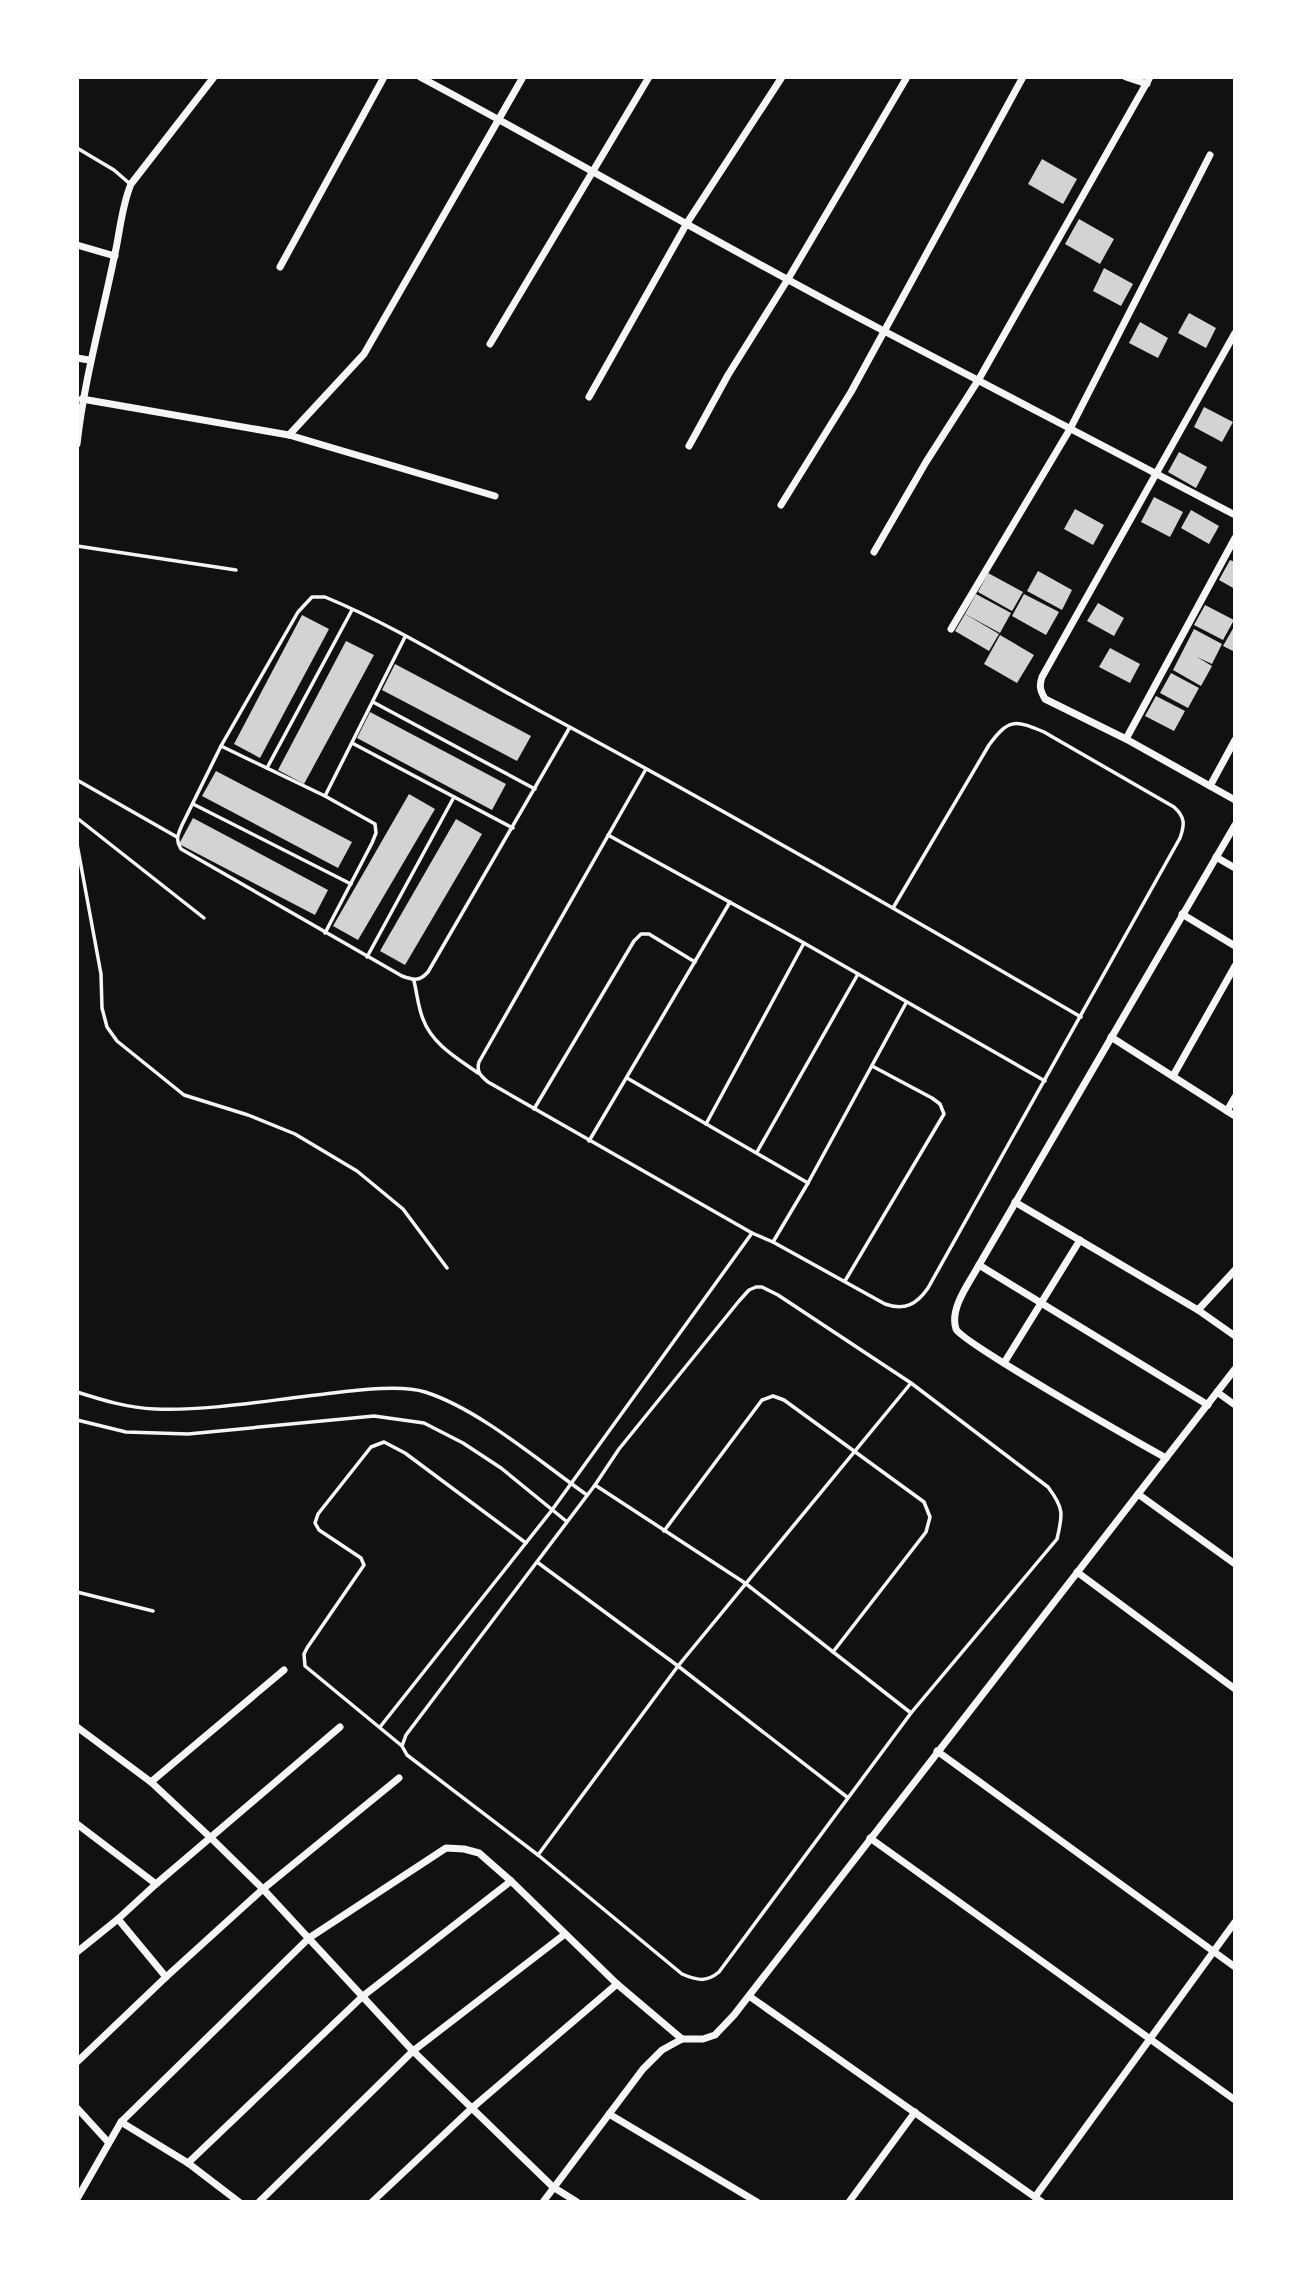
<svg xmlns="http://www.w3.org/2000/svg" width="1312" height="2279" viewBox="0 0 1312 2279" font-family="'Varela Round',sans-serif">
	<rect width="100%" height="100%" fill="#111"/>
	<!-- building -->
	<g fill="#d3d3d3">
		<path d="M 1042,159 L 1077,179 L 1063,204 L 1028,184 Z"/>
		<path d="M 1079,219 L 1114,239 L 1100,264 L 1065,244 Z"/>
		<path d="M 1104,268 L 1133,284 L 1121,306 L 1093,291 Z"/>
		<path d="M 1189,313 L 1216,328 L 1206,348 L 1178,333 Z"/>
		<path d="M 1140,322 L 1168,338 L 1158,358 L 1129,343 Z"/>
		<path d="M 1204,407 L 1233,422 L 1222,442 L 1194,427 Z"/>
		<path d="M 1179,452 L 1207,467 L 1196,488 L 1168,472 Z"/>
		<path d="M 1154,497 L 1183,512 L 1170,537 L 1141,522 Z"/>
		<path d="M 1075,509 L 1104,525 L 1093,545 L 1064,529 Z"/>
		<path d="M 1191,510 L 1219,526 L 1209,544 L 1181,528 Z"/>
		<path d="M 1230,560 L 1235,562 L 1235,589 L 1219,580 Z"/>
		<path d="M 1038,571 L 1072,590 L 1062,610 L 1027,591 Z"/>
		<path d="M 988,573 L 1023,592 L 1012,611 L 978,592 Z"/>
		<path d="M 976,594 L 1011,613 L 1000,633 L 965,614 Z"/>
		<path d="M 1024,594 L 1059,612 L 1046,635 L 1012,616 Z"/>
		<path d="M 1098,603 L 1124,618 L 1114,636 L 1087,621 Z"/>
		<path d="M 1205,605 L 1234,620 L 1223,640 L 1194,625 Z"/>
		<path d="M 965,614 L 999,634 L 989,651 L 955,631 Z"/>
		<path d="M 302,615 L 329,629 L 260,758 L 234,744 Z"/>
		<path d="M 1235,625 L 1235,652 L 1223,646 Z"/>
		<path d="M 1194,629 L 1222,644 L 1212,664 L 1197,657 L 1212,666 L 1201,686 L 1173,670 Z"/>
		<path d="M 1000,635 L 1034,655 L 1017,683 L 984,664 Z"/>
		<path d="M 346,641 L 374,655 L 304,784 L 278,770 Z"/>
		<path d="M 1110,648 L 1140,664 L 1130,683 L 1099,667 Z"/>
		<path d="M 395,664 L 531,736 L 517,761 L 382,690 Z"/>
		<path d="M 1171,673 L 1199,688 L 1188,708 L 1160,693 Z"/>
		<path d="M 1156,696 L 1185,711 L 1174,731 L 1145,716 Z"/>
		<path d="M 370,712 L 506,784 L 492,810 L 357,738 Z"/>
		<path d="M 216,771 L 352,842 L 338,868 L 202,796 Z"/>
		<path d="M 409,794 L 435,809 L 358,940 L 333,926 Z"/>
		<path d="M 193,818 L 328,890 L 315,915 L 179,844 Z"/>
		<path d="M 456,819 L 482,834 L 405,965 L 380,951 Z"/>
	</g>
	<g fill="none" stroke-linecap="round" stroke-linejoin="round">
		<!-- path -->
		<path stroke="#f5f5f5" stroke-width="3.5" d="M 77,546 L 236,570"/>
		<!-- service -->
		<g stroke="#f5f5f5" stroke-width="3.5">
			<path d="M 77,148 L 114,170 L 129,183"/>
			<path d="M 373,702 L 535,789"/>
			<path d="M 570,727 L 428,972 C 419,982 413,980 402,976 L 181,849 C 175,840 178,834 182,825 L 221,746 L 298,612 L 312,597 L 325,597 C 400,628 469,673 540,711 C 723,809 902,913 1081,1017"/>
			<path d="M 352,743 L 513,828"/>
			<path d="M 221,746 L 325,796 L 375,824 L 376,833 L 372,843 L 325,933"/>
			<path d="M 267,768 L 352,610"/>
			<path d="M 646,769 L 479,1062 C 476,1072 481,1076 488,1082 L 752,1233 L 773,1242 L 885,1304 C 905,1311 917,1304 928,1288 L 1180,838 C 1185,824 1185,817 1174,807 L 1044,732 C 1015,720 1009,718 989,745 L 893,908"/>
			<path d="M 77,780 L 177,837"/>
			<path d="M 325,796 L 405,637"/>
			<path d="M 193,804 L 351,884"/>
			<path d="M 77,818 L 204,918"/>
			<path d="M 608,835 L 804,943 L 1045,1081"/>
			<path d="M 77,844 L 101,974 L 102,1008 L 107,1027 L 117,1041 L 184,1095 L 248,1115 L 295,1134 L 357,1171 L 403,1209 L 447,1268"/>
			<path d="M 367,957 L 454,797"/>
			<path d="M 414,981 C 417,993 418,1007 423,1019 C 432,1044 457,1058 478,1073"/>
			<path d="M 627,1078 L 808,1183"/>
			<path d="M 534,1109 L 634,941 L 641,934 L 649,934 L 695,962"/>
			<path d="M 706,1124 L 804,943"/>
			<path d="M 589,1141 L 730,902"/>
			<path d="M 757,1152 L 858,974"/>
			<path d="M 773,1242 L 808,1183 L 906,1003"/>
			<path d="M 845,1281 L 944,1114 L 940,1104 L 932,1098 L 872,1066"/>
			<path d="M 756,1287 L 762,1287 L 778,1295 L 911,1383 L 1048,1487 C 1064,1508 1063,1514 1057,1539 L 911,1713 L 719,1972 C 706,1983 696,1980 682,1974 L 538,1855 L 407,1755 L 402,1746 L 406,1735 L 595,1485 L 619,1449 L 739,1301 L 749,1290 Z"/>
			<path d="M 77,1392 C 102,1400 128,1408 155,1409 C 211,1411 269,1400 325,1394 C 351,1391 400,1384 425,1392 C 479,1409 540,1462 587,1495"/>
			<path d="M 77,1420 L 126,1432 L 188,1434 L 374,1416 L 424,1423 L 463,1443 L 501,1468 L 566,1521"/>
			<path d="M 595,1485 L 745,1583 L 911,1713"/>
			<path d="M 664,1531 L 762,1400 L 773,1396 L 784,1400 L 924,1502 L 930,1517 L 926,1532 L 833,1652"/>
			<path d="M 537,1562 L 678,1666 L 847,1797"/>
			<path d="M 77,1592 L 153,1611"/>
			<path d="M 380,1727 L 552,1510 L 752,1233"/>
			<path d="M 402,1746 L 305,1666 L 304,1654 L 307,1648 L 364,1565 L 361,1558 L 319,1530 L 315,1523 L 318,1514 L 371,1447 L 384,1442 L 405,1453 L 526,1543"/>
			<path d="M 538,1855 L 678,1666 L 911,1383"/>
		</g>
		<!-- minor -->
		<g stroke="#f5f5f5" stroke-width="7">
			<path d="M 420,77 C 576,160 728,250 884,331 C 1001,393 1118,453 1235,515"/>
			<path d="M 1126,77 L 1147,84"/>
			<path d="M 77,245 L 115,256"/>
			<path d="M 280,267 L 384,77"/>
			<path d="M 1235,333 L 1042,677 C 1039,686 1040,690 1045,699 L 1126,739 L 1235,800"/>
			<path d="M 490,344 L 649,77"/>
			<path d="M 77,358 L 89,360"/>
			<path d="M 589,397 L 687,223 L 782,77"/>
			<path d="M 82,399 L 289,435 L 495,496"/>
			<path d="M 289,435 L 364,354 L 523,77"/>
			<path d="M 77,444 C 84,381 101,321 114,258 C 120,233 121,208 131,184 L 214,77"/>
			<path d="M 689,446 L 728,375 L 788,279 L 907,77"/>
			<path d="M 781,505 L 851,392 L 1023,77"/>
			<path d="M 874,552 L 926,462 L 979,379 L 1150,77"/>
			<path d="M 951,629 L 1070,429 L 1210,155"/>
			<path d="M 1126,739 L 1235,538"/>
			<path d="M 1210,786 L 1235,740"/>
			<path d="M 1216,857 L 1235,868"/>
			<path d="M 1182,914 L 1235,946"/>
			<path d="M 1111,1037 L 1235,1116"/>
			<path d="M 1173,1076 L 1235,966"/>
			<path d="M 1227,1111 L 1235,1097"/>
			<path d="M 1015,1202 L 1198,1310 L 1235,1336"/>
			<path d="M 979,1265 L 1208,1405"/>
			<path d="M 1198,1310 L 1235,1270"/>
			<path d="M 1004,1363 L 1080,1240"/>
			<path d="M 1217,1392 L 1235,1405"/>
			<path d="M 1166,1458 C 1139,1443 961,1342 956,1329 C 949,1308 970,1282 979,1265 L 1235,825"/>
			<path d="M 1138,1494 L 1235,1564"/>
			<path d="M 1077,1572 L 1235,1689"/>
			<path d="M 77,1727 L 151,1782 L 211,1838 L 263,1889 L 413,2051 L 553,2187 L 577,2202"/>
			<path d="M 937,1751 L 1235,1967"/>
			<path d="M 151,1782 L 284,1670"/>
			<path d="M 77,1824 L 156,1884"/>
			<path d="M 870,1838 L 1235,2100"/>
			<path d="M 118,1919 L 166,1977"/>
			<path d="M 77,1952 L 118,1919 L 156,1884 L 340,1727"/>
			<path d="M 749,1996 L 1042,2202"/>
			<path d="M 77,2062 L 166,1977 L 263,1889 L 399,1778"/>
			<path d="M 77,2108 L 108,2142"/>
			<path d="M 609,2114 L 757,2202"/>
			<path d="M 121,2122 L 188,2163 L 239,2202"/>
			<path d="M 188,2163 L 363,1996 L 511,1881"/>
			<path d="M 1035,2197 L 1235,1922"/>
			<path d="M 77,2199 L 121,2122 L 309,1938 L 446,1848 L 464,1849 L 479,1853 L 511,1881 L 617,1984 L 682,2039"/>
			<path d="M 259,2202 L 413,2051 L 565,1934"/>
			<path d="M 372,2202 L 472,2108 L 617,1984"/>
			<path d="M 543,2202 L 643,2069 L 662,2050 L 682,2039 L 703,2039 L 715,2035 L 734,2015 L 1235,1369"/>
			<path d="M 849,2202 L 915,2112"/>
		</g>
	</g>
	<!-- border -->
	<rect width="1312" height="2279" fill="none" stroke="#ffffff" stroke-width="158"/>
</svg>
